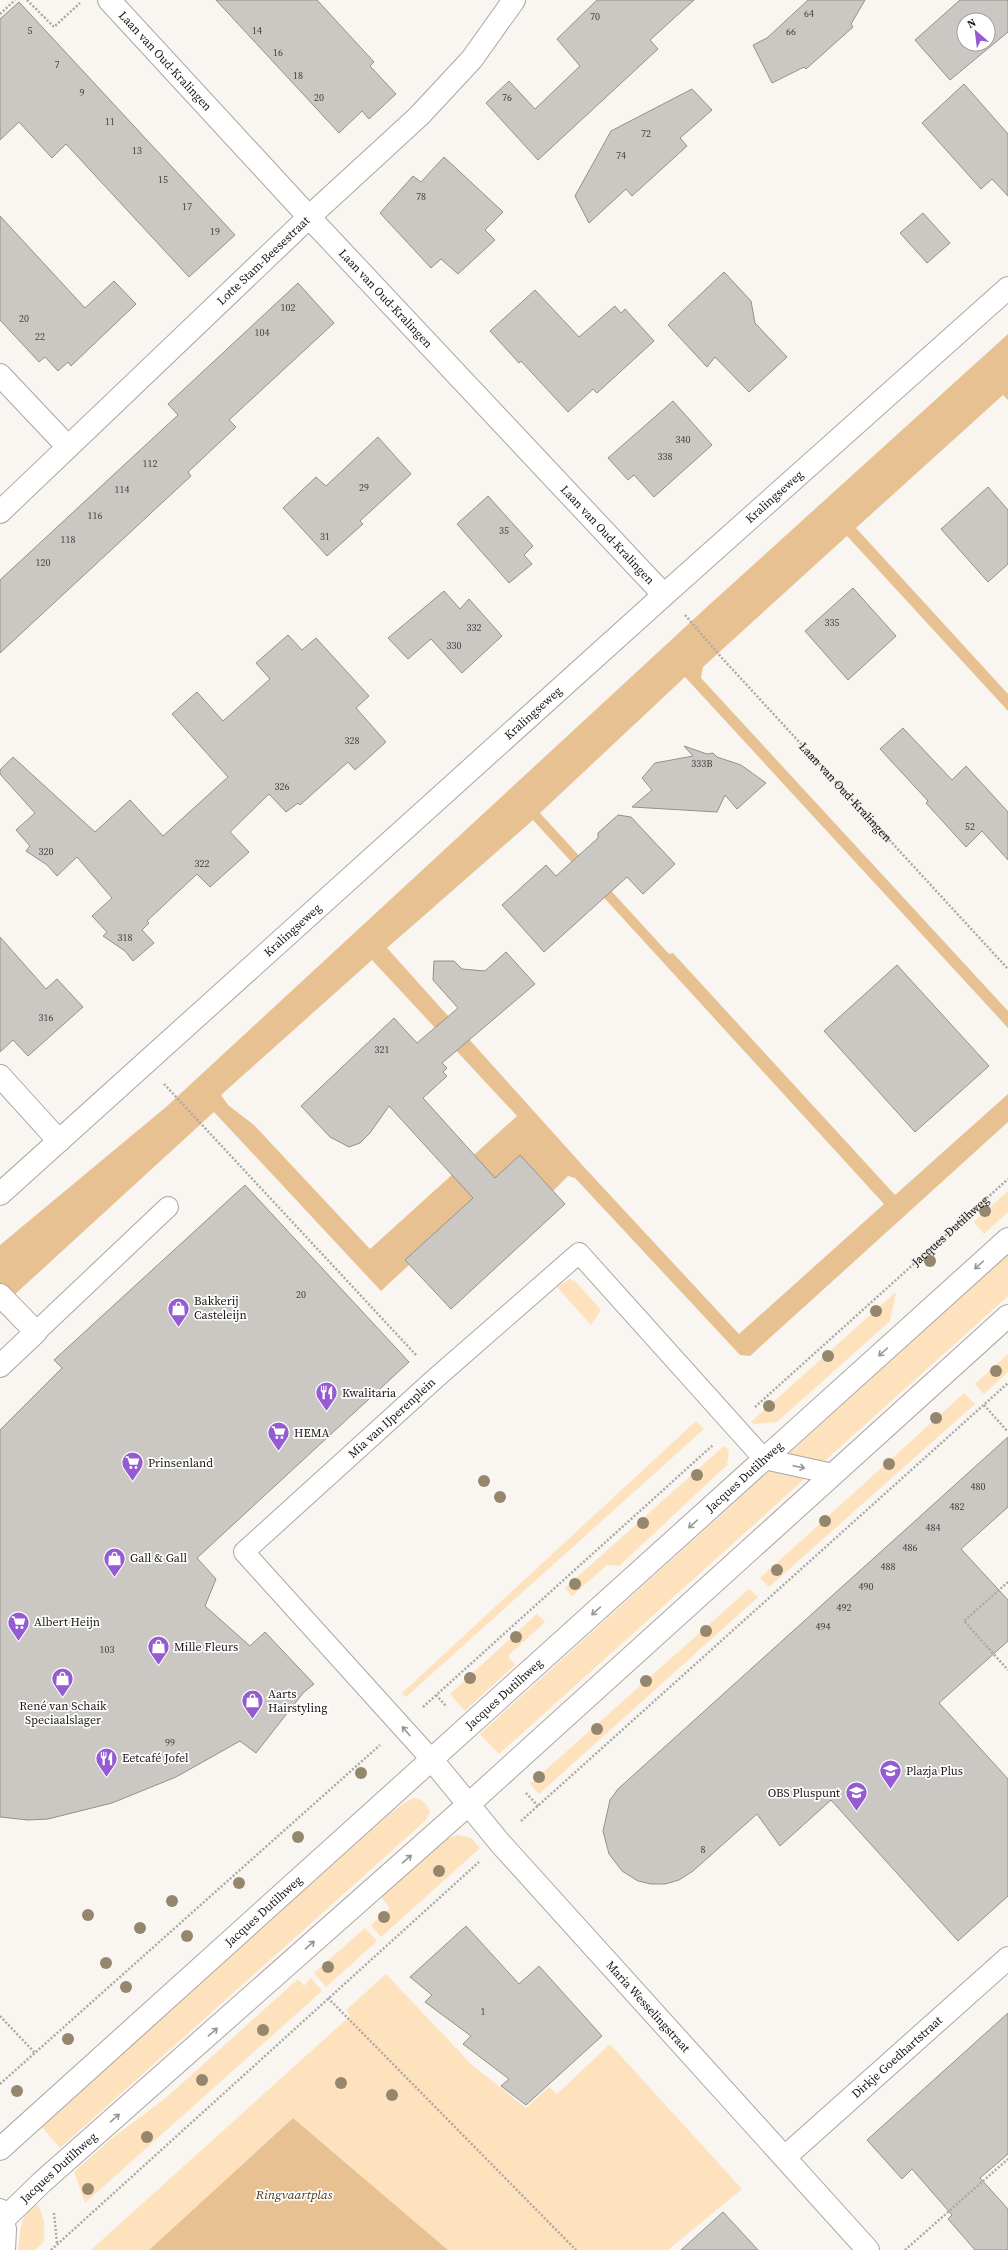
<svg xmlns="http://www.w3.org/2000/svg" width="1008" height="2250" viewBox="0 0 1008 2250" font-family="'Source Serif 4',serif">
	<rect width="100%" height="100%" fill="#f9f6f1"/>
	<!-- green -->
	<g fill="#fee1bd">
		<path d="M 1008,1191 L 1008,1212 L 984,1234 L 974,1222 Z"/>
		<path d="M 1008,1254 L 1008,1296 L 499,1754 L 480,1734 Z"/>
		<path d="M 570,1279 L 575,1281 L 601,1310 L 591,1325 L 557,1287 Z"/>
		<path d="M 896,1292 L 890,1321 L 777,1422 L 753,1424 L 752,1421 Z"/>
		<path d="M 1008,1354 L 1008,1372 L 984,1394 L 975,1384 Z"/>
		<path d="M 964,1393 L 975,1404 L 769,1587 L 760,1578 Z"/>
		<path d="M 696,1421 L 704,1429 L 406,1697 L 402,1693 Z"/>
		<path d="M 724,1446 L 729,1450 L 727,1465 L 619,1566 L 607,1565 L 572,1596 L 565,1588 Z"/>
		<path d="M 749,1589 L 758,1597 L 539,1794 L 530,1784 Z"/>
		<path d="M 537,1614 L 545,1622 L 508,1656 L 515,1665 L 465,1711 L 450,1694 Z"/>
		<path d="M 414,1798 C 423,1800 426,1803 430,1812 L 425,1821 L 60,2148 L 41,2126 L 387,1816 L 404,1803 Z"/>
		<path d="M 458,1835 L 471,1838 L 480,1848 L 381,1937 L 371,1925 L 390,1908 L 381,1897 L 444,1839 Z"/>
		<path d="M 365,1928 L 377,1941 L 326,1987 L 314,1973 Z"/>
		<path d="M 386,1974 L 473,2066 L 526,2108 L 549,2087 L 557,2094 L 610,2044 L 742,2189 L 668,2250 L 448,2250 L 293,2118 L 149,2250 L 91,2250 L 350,2016 L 346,2010 Z"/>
		<path d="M 311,1978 L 322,1991 L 85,2203 L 74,2172 L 111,2139 L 167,2097 L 298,1979 L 304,1986 Z"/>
		<path d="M 38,2204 L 44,2221 L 44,2241 L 35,2250 L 18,2250 C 20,2235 20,2210 38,2204 Z"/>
	</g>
	<!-- water -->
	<g fill="#e8c192" fill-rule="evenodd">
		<path d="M 1008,334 L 1008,400 L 1003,395 L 856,528 L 1008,694 L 1008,711 L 847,536 L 703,667 L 701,678 L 1008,1011 L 1008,1028 L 685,677 L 540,813 L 669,954 L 673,953 L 895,1195 L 1008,1094 L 1008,1122 L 750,1356 L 740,1355 L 575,1178 L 568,1176 L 553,1191 L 520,1155 L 406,1260 L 410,1264 L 381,1291 L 214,1112 L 0,1308 L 0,1245 L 166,1107 L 709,605 ZM 533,820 L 884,1204 L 739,1334 L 584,1167 L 387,948 ZM 372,960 L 517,1116 L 370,1249 L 254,1125 L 228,1105 L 221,1095 Z"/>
		<path d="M 293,2118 L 448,2250 L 149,2250 Z"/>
	</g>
	<!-- building -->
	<g fill="#cbc7c3" stroke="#94918d" fill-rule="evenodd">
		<path d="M 216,0 L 317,0 L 374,62 L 370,66 L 396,94 L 369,119 L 362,111 L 339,133 Z"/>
		<path d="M 597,0 L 694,0 L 650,40 L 658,49 L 538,160 L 486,103 L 509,81 L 535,109 L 580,66 L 557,39 Z"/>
		<path d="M 808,0 L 865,0 L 851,24 L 853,27 L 806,69 L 804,67 L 772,83 L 753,45 L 767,38 Z"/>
		<path d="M 960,0 L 1008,0 L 1008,32 L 950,80 L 915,40 ZM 964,20 L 988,20 L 988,44 L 964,44 Z"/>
		<path d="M 19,2 L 235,235 L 189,277 L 66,144 L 52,158 L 19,122 L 0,140 L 0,19 Z"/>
		<path d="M 964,84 L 1008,134 L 1008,196 L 992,179 L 981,189 L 922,123 Z"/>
		<path d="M 692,89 L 712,110 L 680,138 L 687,146 L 632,196 L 626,189 L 589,223 L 575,196 L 611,131 Z"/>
		<path d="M 444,157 L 503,212 L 485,230 L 495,240 L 458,274 L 441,259 L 431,268 L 380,213 L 413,176 L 421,182 Z"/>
		<path d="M 923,213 L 950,243 L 927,263 L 900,233 Z"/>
		<path d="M 0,216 L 85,308 L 114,281 L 136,304 L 71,366 L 68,362 L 58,371 L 45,357 L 39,362 L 0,320 Z"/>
		<path d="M 724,272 L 751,301 L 755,323 L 787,357 L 749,392 L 715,357 L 707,367 L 668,325 Z"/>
		<path d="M 298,283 L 334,323 L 229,420 L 236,427 L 188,472 L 191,476 L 0,653 L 0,580 L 178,415 L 168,404 Z"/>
		<path d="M 535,290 L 579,337 L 615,306 L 621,313 L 625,309 L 654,341 L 597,393 L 593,389 L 568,412 L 521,361 L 519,363 L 490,331 Z"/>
		<path d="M 673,401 L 712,445 L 654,497 L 634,475 L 628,480 L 608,458 Z"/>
		<path d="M 378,437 L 411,474 L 360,521 L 363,524 L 327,556 L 283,508 L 316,477 L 326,486 Z"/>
		<path d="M 988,487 L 1008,510 L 1008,564 L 988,582 L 941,529 Z"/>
		<path d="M 488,496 L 533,546 L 524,555 L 532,564 L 509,583 L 457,524 Z"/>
		<path d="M 853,588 L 896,636 L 848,680 L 805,631 Z"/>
		<path d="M 444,591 L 460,609 L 469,599 L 502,636 L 462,673 L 431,639 L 408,659 L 388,638 Z"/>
		<path d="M 288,635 L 302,650 L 316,638 L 369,696 L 356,708 L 386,742 L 355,770 L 348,762 L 300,805 L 298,803 L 286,812 L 269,794 L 230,832 L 249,852 L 210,887 L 197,874 L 147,921 L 149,923 L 142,930 L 154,943 L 133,961 L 125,951 L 103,936 L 107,932 L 92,916 L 112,898 L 77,857 L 57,876 L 47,865 L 26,851 L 30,846 L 16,830 L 35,813 L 0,774 L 0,770 L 13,757 L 95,832 L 130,800 L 163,836 L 228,777 L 172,714 L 197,692 L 223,721 L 270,679 L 256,663 Z"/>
		<path d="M 903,728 L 952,780 L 966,766 L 1008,812 L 1008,860 L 982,831 L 966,847 L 926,803 L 928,801 L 880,749 Z"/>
		<path d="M 684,746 L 707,754 L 713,753 L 717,757 L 741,765 L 766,783 L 737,809 L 725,795 L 717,812 L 632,807 L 652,790 L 642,778 L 655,763 L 693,756 Z"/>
		<path d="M 618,815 L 631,817 L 675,864 L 643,894 L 627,877 L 544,952 L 502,905 L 546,865 L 556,876 L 598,838 L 598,833 Z"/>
		<path d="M 0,937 L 46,989 L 57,979 L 83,1007 L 28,1056 L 13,1040 L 0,1052 Z"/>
		<path d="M 506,952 L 535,984 L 442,1063 L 447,1068 L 443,1072 L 447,1076 L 423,1098 L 495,1178 L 520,1155 L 565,1204 L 451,1309 L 405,1260 L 473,1198 L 389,1106 L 370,1133 L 360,1143 L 349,1147 L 330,1137 L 301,1106 L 394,1018 L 417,1043 L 458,1008 L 433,980 L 434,961 L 454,961 L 462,969 L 485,971 Z"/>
		<path d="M 897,965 L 989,1066 L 915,1132 L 824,1031 Z"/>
		<path d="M 245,1185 L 409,1362 L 197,1558 L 216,1579 L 205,1606 L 250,1646 L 265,1632 L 314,1684 L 303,1693 L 256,1753 L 240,1741 L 176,1777 L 112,1803 L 48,1819 L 28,1820 L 0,1817 L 0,1430 L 62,1368 L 54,1360 Z"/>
		<path d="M 1008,1437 L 1008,1507 L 961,1549 L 1008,1600 L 1008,1641 L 939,1703 L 1008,1779 L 1008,1896 L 958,1941 L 831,1800 L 780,1846 L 757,1814 L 693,1871 L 679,1880 L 665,1884 L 651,1884 L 638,1881 L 622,1871 L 609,1854 L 603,1831 L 610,1800 L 618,1789 Z"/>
		<path d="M 466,1926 L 519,1984 L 539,1966 L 602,2036 L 526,2105 L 501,2086 L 509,2079 L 463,2044 L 471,2036 L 425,2002 L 432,1995 L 410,1977 Z"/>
		<path d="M 1008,2013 L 1008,2154 L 980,2178 L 1008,2209 L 1008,2250 L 975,2250 L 948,2219 L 952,2215 L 912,2169 L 902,2179 L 867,2140 Z"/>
		<path d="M 723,2212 L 758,2250 L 681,2250 Z"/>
	</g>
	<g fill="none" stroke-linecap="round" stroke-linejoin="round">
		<defs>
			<g id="service">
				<path d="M 36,1332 L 168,1207"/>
				<path id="s3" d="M 432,1760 L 244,1552 L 437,1377 L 579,1253 L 764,1459 L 833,1474"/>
			</g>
			<g id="minor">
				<path id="s4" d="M 109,0 L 309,217 L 664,595"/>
				<path d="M 0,375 L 68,447"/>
				<path id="s5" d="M 0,512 L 309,217 L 419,116 L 472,59 L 514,0"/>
				<path d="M 0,1076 L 59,1141"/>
				<path id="s6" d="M 0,1194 L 664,595 L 1008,288"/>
				<path d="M 0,1295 L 36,1332 L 0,1366"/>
				<path id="s7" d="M 432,1760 L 500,1843 L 868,2250"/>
				<path id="s8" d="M 785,2157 L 1008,1958"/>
			</g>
			<g id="secondary">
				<path id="s9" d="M 0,2149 L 1008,1239"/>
				<path d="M 0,2210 L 5,2229 L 4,2250"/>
				<path id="s10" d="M 4,2219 L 42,2182 L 469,1804 L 1008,1316"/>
			</g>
		</defs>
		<!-- service casing -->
		<use href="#service" stroke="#aaa6a2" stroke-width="22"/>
		<!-- minor casing -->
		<use href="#minor" stroke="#aaa6a2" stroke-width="24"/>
		<!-- secondary casing -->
		<use href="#secondary" stroke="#aaa6a2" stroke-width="24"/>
		<!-- path -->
		<g stroke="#aba9a5" stroke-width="2.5" stroke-dasharray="2 2" stroke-linecap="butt">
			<path d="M 27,0 L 54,27 L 80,3"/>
			<path d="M 0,14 L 15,0"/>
			<path id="s1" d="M 685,615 L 722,658 L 1008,969"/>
			<path d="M 164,1084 L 417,1356"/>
			<path d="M 984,1405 L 1008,1432"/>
			<path id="s2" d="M 755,1407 L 1008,1179"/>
			<path d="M 1008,1582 L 964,1621 L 1008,1670"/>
			<path d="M 436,1695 L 447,1707"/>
			<path d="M 423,1707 L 713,1445"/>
			<path d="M 526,1793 L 538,1806"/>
			<path d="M 521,1821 L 1008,1383"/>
			<path d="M 328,1998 L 576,2250"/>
			<path d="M 0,2016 L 35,2053"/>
			<path d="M 0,2084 L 380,1745"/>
			<path d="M 54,2213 L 57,2243"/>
			<path d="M 51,2250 L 479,1862"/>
			<path d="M 905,2250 L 1008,2159"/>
		</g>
		<!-- service -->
		<use href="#service" stroke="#fff" stroke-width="20"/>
		<!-- minor -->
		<use href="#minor" stroke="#fff" stroke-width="22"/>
		<!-- secondary -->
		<use href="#secondary" stroke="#fff" stroke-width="22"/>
	</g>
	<!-- trees -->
	<g fill="#95866e">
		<circle cx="985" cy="1211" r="6"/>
		<circle cx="930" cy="1261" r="6"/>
		<circle cx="876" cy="1311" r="6"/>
		<circle cx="828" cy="1356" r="6"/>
		<circle cx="996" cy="1371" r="6"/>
		<circle cx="769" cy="1406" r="6"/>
		<circle cx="936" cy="1418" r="6"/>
		<circle cx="889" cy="1464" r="6"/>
		<circle cx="697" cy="1475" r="6"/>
		<circle cx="484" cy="1481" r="6"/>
		<circle cx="500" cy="1497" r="6"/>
		<circle cx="825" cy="1521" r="6"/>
		<circle cx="643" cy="1523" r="6"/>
		<circle cx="777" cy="1570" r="6"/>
		<circle cx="575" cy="1584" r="6"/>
		<circle cx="706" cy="1631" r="6"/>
		<circle cx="516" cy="1637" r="6"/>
		<circle cx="470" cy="1678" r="6"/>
		<circle cx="646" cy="1681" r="6"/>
		<circle cx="597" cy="1729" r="6"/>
		<circle cx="361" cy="1773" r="6"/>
		<circle cx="539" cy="1777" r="6"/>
		<circle cx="298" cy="1837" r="6"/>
		<circle cx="439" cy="1871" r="6"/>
		<circle cx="239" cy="1883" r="6"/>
		<circle cx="172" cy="1901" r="6"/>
		<circle cx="88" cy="1915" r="6"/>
		<circle cx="384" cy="1917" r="6"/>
		<circle cx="140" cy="1928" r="6"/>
		<circle cx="187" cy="1936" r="6"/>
		<circle cx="106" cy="1963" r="6"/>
		<circle cx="328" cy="1967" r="6"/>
		<circle cx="126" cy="1987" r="6"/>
		<circle cx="263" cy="2030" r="6"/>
		<circle cx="68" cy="2039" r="6"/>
		<circle cx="202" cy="2080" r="6"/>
		<circle cx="341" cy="2083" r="6"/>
		<circle cx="17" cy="2091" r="6"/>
		<circle cx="392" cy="2095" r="6"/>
		<circle cx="147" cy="2137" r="6"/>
		<circle cx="88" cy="2189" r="6"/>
	</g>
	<!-- one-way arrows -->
	<defs><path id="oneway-shaft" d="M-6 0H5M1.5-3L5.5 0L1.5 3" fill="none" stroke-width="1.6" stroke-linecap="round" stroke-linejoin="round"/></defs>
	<g stroke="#979696">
		<use href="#oneway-shaft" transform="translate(979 1265) rotate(138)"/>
		<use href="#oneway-shaft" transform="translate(883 1352) rotate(138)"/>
		<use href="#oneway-shaft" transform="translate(799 1467) rotate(12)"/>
		<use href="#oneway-shaft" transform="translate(693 1524) rotate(138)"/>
		<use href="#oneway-shaft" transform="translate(596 1611) rotate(138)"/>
		<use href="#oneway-shaft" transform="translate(406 1731) rotate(-130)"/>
		<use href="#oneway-shaft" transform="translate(407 1859) rotate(-41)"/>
		<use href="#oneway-shaft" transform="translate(310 1945) rotate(-41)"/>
		<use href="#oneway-shaft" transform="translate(213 2032) rotate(-41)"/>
		<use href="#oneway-shaft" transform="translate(115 2118) rotate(-41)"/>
	</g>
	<!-- icons -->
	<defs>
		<symbol id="shop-pin" viewBox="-11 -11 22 30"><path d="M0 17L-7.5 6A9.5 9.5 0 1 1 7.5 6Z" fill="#945bd3" stroke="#fff"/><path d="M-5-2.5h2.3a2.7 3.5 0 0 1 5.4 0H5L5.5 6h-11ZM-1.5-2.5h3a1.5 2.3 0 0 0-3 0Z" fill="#fff"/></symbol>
		<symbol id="restaurant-pin" viewBox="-11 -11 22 30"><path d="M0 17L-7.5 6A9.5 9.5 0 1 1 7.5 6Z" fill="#945bd3" stroke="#fff"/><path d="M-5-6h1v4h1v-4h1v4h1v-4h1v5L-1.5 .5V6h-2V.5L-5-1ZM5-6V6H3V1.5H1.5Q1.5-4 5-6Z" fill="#fff"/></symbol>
		<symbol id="supermarket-pin" viewBox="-11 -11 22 30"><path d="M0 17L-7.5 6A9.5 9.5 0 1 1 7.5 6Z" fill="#945bd3" stroke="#fff"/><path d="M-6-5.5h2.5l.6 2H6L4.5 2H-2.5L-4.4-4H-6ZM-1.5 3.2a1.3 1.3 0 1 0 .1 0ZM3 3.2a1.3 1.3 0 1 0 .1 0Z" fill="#fff"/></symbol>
		<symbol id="school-pin" viewBox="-11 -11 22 30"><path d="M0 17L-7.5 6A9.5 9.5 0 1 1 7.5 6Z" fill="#945bd3" stroke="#fff"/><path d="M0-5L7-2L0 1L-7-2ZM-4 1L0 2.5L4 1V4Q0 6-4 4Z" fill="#fff"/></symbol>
	</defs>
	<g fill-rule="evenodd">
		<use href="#shop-pin" x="166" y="1296" width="25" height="34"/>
		<use href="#restaurant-pin" x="314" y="1380" width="25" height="34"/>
		<use href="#supermarket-pin" x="266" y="1420" width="25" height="34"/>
		<use href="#supermarket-pin" x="120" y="1450" width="25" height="34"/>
		<use href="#shop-pin" x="102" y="1546" width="25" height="34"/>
		<use href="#supermarket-pin" x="6" y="1610" width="25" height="34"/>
		<use href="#shop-pin" x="146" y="1634" width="25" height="34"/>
		<use href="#shop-pin" x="50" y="1666" width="25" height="34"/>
		<use href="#shop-pin" x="240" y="1688" width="25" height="34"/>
		<use href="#restaurant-pin" x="94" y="1746" width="25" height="34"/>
		<use href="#school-pin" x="878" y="1758" width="25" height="34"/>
		<use href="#school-pin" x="844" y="1780" width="25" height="34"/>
	</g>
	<g text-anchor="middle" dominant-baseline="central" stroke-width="3.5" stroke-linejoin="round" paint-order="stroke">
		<!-- number labels -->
		<g font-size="10" fill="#454240">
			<text x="809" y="13">64</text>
			<text x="595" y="16">70</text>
			<text x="30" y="30">5</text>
			<text x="257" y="30">14</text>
			<text x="791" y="31">66</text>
			<text x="278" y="52">16</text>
			<text x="57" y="64">7</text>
			<text x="298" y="75">18</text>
			<text x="82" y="92">9</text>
			<text x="319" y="97">20</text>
			<text x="507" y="97">76</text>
			<text x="110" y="121">11</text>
			<text x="646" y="133">72</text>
			<text x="137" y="150">13</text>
			<text x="621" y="155">74</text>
			<text x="163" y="179">15</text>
			<text x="421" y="196">78</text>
			<text x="187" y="206">17</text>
			<text x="215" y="231">19</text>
			<text x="288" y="307">102</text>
			<text x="24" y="318">20</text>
			<text x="262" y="332">104</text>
			<text x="40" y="336">22</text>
			<text x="683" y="439">340</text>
			<text x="665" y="456">338</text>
			<text x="150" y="463">112</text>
			<text x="364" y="487">29</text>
			<text x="122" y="489">114</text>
			<text x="95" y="515">116</text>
			<text x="504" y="530">35</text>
			<text x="325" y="536">31</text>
			<text x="68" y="539">118</text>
			<text x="43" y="562">120</text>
			<text x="832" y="622">335</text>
			<text x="474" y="627">332</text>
			<text x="454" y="645">330</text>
			<text x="352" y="740">328</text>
			<text x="702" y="763">333B</text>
			<text x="282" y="786">326</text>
			<text x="970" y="826">52</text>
			<text x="46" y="851">320</text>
			<text x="202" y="863">322</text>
			<text x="125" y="937">318</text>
			<text x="46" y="1017">316</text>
			<text x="382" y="1049">321</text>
			<text x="301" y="1294">20</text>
			<text x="978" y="1486">480</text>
			<text x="957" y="1506">482</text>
			<text x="933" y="1527">484</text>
			<text x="910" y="1547">486</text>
			<text x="888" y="1566">488</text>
			<text x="866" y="1586">490</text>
			<text x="844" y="1607">492</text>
			<text x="823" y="1626">494</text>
			<text x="107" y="1649">103</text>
			<text x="170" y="1742">99</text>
			<text x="703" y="1849">8</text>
			<text x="483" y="2011">1</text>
		</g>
		<!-- street labels -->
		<g font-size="12" fill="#181615" stroke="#fff">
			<text stroke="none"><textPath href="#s4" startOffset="83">Laan van Oud-Kralingen</textPath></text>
			<text stroke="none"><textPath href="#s5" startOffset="364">Lotte Stam-Beesestraat</textPath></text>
			<text stroke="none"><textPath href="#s4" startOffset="407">Laan van Oud-Kralingen</textPath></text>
			<text stroke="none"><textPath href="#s6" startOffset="1042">Kralingseweg</textPath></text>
			<text stroke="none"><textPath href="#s4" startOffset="731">Laan van Oud-Kralingen</textPath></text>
			<text stroke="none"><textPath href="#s6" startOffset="718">Kralingseweg</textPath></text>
			<text stroke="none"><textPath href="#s1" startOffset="239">Laan van Oud-Kralingen</textPath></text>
			<text stroke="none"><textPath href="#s6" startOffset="394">Kralingseweg</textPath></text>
			<text stroke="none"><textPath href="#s2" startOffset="263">Jacques Dutilhweg</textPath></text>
			<text stroke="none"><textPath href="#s3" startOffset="480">Mia van IJperenplein</textPath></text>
			<text stroke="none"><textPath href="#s9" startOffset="1003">Jacques Dutilhweg</textPath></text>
			<text stroke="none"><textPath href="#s9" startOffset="679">Jacques Dutilhweg</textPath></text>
			<text stroke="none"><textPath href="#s9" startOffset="355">Jacques Dutilhweg</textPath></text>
			<text stroke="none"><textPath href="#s7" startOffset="328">Maria Wesselingstraat</textPath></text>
			<text stroke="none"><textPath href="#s8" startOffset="150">Dirkje Goedhartstraat</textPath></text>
			<text stroke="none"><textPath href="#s10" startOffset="75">Jacques Dutilhweg</textPath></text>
		</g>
		<!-- poi labels -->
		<g font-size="12" fill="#181615" stroke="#fff" text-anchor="start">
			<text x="194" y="1301">Bakkerij<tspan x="194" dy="14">Casteleijn</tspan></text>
			<text x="342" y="1393">Kwalitaria</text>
			<text x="294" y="1433">HEMA</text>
			<text x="148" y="1463">Prinsenland</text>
			<text x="130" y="1558">Gall &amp; Gall</text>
			<text x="34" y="1622">Albert Heijn</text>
			<text x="174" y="1647">Mille Fleurs</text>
			<text x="268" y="1694">Aarts<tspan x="268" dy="14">Hairstyling</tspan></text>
			<text x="63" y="1706" text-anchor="middle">René van Schaik<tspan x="63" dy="14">Speciaalslager</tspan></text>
			<text x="122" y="1758">Eetcafé Jofel</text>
			<text x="906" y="1771">Plazja Plus</text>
			<text x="840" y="1793" text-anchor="end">OBS Pluspunt</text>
		</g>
		<!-- water labels -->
		<g font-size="13" font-style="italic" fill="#533813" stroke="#fff">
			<text x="294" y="2194">Ringvaartplas</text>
		</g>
	</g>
	<!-- north arrow -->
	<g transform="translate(976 32) rotate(332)"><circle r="19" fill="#ffffff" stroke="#a3a2a1"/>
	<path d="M0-3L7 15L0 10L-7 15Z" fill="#945bd3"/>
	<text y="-6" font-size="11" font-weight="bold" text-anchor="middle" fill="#181615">N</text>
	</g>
</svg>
